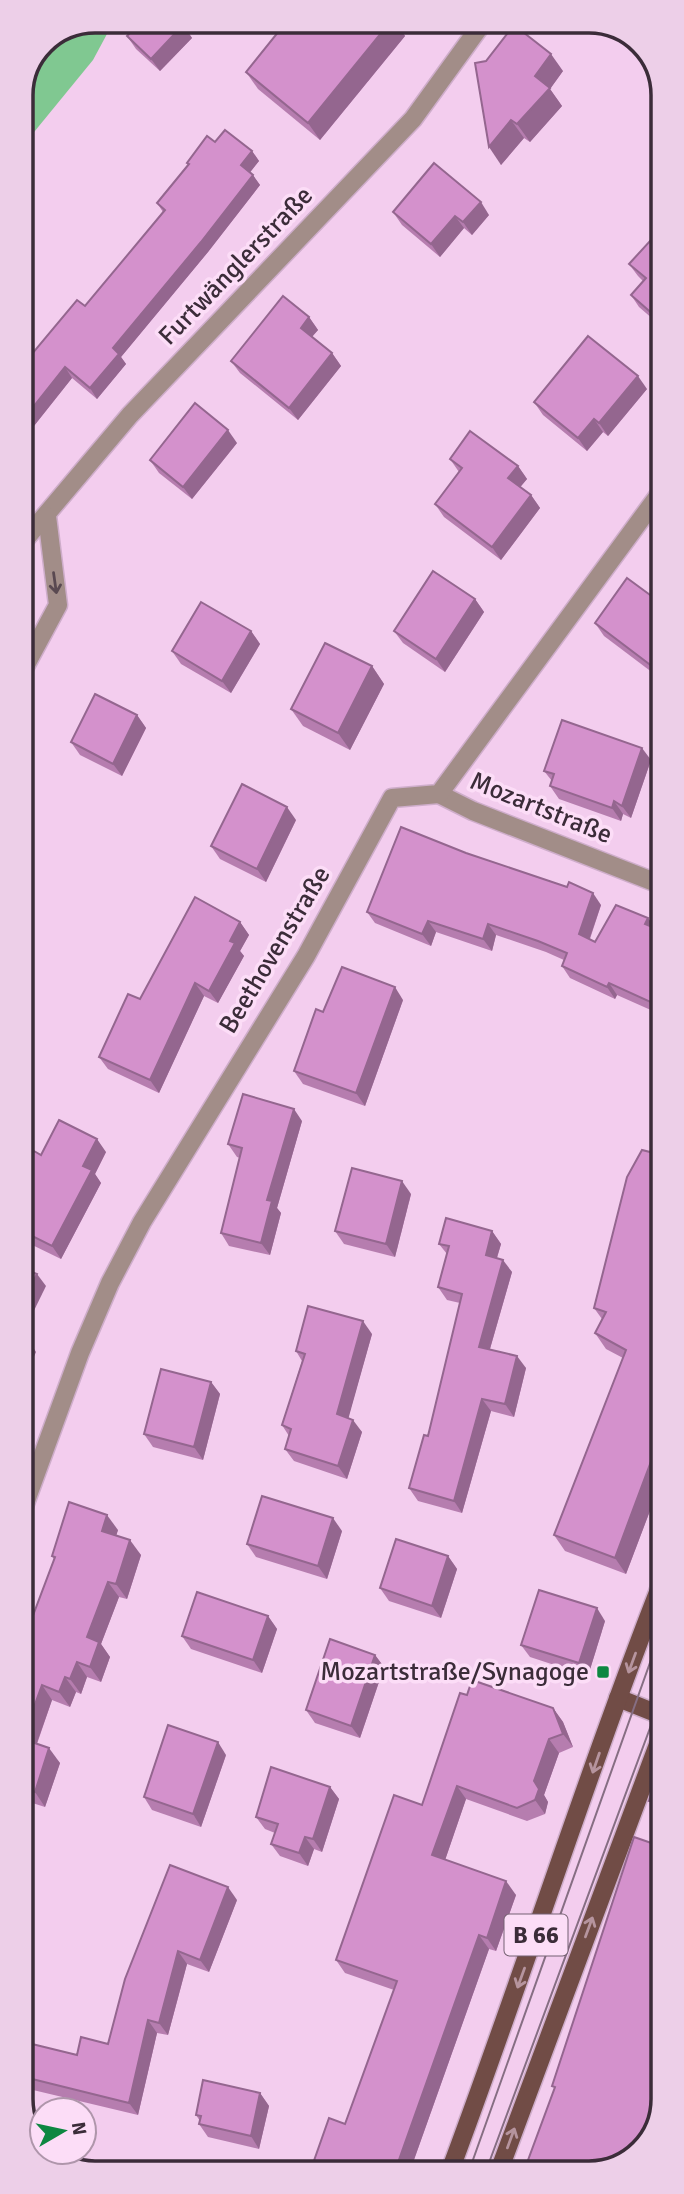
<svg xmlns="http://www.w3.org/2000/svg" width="684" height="2194" viewBox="0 0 684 2194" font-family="Signika,sans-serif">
	<rect width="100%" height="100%" fill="#f3cdee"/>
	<!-- green -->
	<path fill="#80c891" d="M 95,21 L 114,21 L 93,60 L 21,148 L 21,91 L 43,42 Z"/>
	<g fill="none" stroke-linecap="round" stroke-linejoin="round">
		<defs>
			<g id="minor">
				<path d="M 22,543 L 130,415 L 413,119 L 484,21"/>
				<path d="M 22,672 L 58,605 L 47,516"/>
				<path d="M 439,794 L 473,811 L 662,885"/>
				<path d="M 23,1509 L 80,1353 L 110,1283 L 142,1222 L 306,956 L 392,798 L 439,794 L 661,492"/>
			</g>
			<g id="primary">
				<path d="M 618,1698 L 663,1716"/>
				<path d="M 450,2171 C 523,1976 586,1776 662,1582"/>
				<path d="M 499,2171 L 663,1731"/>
			</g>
		</defs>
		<!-- minor casing -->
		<use href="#minor" stroke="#ceadca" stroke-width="21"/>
		<!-- primary casing -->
		<use href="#primary" stroke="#ceadca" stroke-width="21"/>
		<!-- minor -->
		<use href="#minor" stroke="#a28d88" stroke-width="18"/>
		<!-- primary -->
		<use href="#primary" stroke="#714c46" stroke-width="18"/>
		<!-- tram -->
		<g stroke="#866e83" stroke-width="2">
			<path d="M 469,2171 L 662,1629"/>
			<path d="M 486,2171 L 663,1693"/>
		</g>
	</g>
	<!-- wall -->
	<g fill="#b67daf">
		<path d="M 287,21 L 395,21 L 405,36 L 320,140 L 258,89 L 246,72 Z"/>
		<path d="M 586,21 L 594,21 L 610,28 L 605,35 Z"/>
		<path d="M 183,25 L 192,38 L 160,71 L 136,49 L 127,36 Z"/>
		<path d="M 475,63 L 563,71 L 550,89 L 562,106 L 530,142 L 524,138 L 501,165 Z"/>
		<path d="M 215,142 L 252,151 L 259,161 L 250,172 L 260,185 L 208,252 L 121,357 L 126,364 L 97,399 L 72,378 L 22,441 L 85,306 L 163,212 L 157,203 L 188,165 L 187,163 Z"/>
		<path d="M 393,212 L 489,215 L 472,235 L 464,228 L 440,257 L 402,225 Z"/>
		<path d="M 661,229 L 661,326 L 639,307 L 631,295 L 643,281 L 638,276 L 629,264 Z"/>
		<path d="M 309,317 L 318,330 L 312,337 L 332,353 L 341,366 L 298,420 L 240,373 L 231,361 Z"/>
		<path d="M 647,389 L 608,436 L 603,432 L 587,451 L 543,415 L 534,402 Z"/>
		<path d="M 237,443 L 192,499 L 159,473 L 150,460 Z"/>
		<path d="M 450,459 L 518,466 L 527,479 L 520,487 L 531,495 L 540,508 L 501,560 L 444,517 L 435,504 L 459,472 Z"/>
		<path d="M 475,599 L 484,612 L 445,672 L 403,643 L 394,631 Z"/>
		<path d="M 661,603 L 661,679 L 604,636 L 595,623 Z"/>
		<path d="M 251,631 L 260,644 L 231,693 L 181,664 L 172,651 Z"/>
		<path d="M 372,666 L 384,684 L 350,750 L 303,726 L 291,709 Z"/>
		<path d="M 137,715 L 146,728 L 122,776 L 80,755 L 71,742 Z"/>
		<path d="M 651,760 L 631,818 L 623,814 L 621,821 L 559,799 L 550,786 L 552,781 L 544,771 Z"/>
		<path d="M 296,820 L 266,882 L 220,859 L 211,846 Z"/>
		<path d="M 466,853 L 601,905 L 590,939 L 595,942 L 648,918 L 654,928 L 662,931 L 662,1015 L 617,995 L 615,999 L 570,978 L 562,966 L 564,960 L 546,952 L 496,935 L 492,951 L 436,932 L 431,946 L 375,923 L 367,912 Z"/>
		<path d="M 240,922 L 249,935 L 240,951 L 244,956 L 218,1003 L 204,996 L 159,1093 L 108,1069 L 99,1057 L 140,999 Z"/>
		<path d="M 403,1000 L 365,1106 L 303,1084 L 294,1071 L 323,1012 Z"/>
		<path d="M 302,1121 L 277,1208 L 281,1213 L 270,1255 L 229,1246 L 221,1233 L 240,1158 L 237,1157 L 228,1144 Z"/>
		<path d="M 662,1143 L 662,1479 L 626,1574 L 565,1551 L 554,1535 L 623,1358 L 606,1349 L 595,1333 L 602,1319 L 594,1308 L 658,1154 Z"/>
		<path d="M 106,1152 L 95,1174 L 101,1183 L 61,1259 L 22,1240 L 22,1172 L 41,1155 Z"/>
		<path d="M 411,1194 L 395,1257 L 344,1244 L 335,1231 Z"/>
		<path d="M 492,1231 L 501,1244 L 497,1258 L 512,1272 L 490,1349 L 526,1368 L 514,1417 L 491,1411 L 462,1513 L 418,1501 L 409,1488 L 428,1436 L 460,1303 L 447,1300 L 438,1287 L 447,1254 L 439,1244 Z"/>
		<path d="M 372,1334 L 348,1418 L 362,1432 L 347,1479 L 294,1461 L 285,1449 L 289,1436 L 282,1425 L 302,1361 L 296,1351 Z"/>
		<path d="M 211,1382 L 220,1394 L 203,1460 L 153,1447 L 144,1434 Z"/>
		<path d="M 118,1530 L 116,1535 L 141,1555 L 127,1599 L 119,1597 L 101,1644 L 110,1657 L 101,1682 L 87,1677 L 81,1694 L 76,1692 L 70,1707 L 52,1700 L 37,1744 L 60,1763 L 45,1807 L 23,1800 L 23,1642 L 54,1559 L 52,1556 Z"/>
		<path d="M 342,1531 L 327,1579 L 256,1557 L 247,1544 Z"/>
		<path d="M 448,1556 L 457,1569 L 441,1618 L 389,1601 L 380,1588 Z"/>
		<path d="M 268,1616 L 277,1629 L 262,1673 L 191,1649 L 182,1636 Z"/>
		<path d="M 605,1621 L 588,1676 L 530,1657 L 521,1645 Z"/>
		<path d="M 375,1655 L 384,1667 L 360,1738 L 315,1723 L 306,1710 Z"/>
		<path d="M 467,1695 L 553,1708 L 563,1722 L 573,1747 L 559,1753 L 544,1795 L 548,1802 L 545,1814 L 527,1821 L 466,1799 L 445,1860 L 516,1895 L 496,1951 L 489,1949 L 410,2171 L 310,2172 L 345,2124 L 394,1990 L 345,1973 L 336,1960 L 422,1805 Z"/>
		<path d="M 226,1755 L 201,1827 L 152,1810 L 144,1797 Z"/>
		<path d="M 663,1758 L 663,1816 L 659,1815 L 649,1801 Z"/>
		<path d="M 330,1787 L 339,1799 L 322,1852 L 314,1849 L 308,1866 L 280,1856 L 271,1844 L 275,1833 L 265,1829 L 256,1817 Z"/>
		<path d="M 237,1900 L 209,1972 L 187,1964 L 168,2035 L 157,2033 L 138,2115 L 33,2090 L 24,2077 L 77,2055 L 108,2044 L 125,1979 Z"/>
		<path d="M 260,2093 L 269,2106 L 259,2149 L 208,2137 L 199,2124 L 200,2121 L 196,2115 Z"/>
	</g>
	<!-- shaded-wall -->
	<g fill="#94668f">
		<path d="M 391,21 L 395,21 L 405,36 L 320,140 L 308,123 Z"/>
		<path d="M 596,22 L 610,28 L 605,35 Z"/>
		<path d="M 183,25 L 192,38 L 160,71 L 151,59 Z"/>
		<path d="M 551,54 L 563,71 L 550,89 L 562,106 L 530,142 L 517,124 L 535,76 Z"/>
		<path d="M 511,120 L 524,138 L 501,165 L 489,147 Z"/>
		<path d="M 252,151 L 259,161 L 248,175 L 241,165 Z"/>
		<path d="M 253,175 L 260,185 L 208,252 L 121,357 L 126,364 L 97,399 L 90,388 L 113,348 Z"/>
		<path d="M 481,202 L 489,215 L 472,235 L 463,222 Z"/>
		<path d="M 455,216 L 464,228 L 440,257 L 431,244 Z"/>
		<path d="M 661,309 L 661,325 L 655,316 Z"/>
		<path d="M 309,317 L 318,330 L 309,340 L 301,328 Z"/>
		<path d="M 332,353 L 341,366 L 298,420 L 289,408 Z"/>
		<path d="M 65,367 L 72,378 L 22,441 L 22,421 Z"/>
		<path d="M 638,376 L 647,389 L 608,436 L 599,423 Z"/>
		<path d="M 594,419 L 603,432 L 587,451 L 578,438 Z"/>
		<path d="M 228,430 L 237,443 L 192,499 L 183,487 Z"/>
		<path d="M 518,466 L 527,479 L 517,491 L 508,478 Z"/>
		<path d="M 531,495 L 540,508 L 501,560 L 492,547 Z"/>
		<path d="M 475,599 L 484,612 L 445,672 L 436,659 Z"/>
		<path d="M 251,631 L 260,644 L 231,693 L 222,681 Z"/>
		<path d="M 372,666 L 384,684 L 350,750 L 338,733 Z"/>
		<path d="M 137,715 L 146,728 L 122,776 L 113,764 Z"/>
		<path d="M 642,748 L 651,760 L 631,818 L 622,806 Z"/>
		<path d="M 614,801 L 623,814 L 621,821 L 612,808 Z"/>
		<path d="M 287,807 L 296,820 L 266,882 L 257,869 Z"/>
		<path d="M 593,893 L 601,905 L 587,946 L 579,934 Z"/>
		<path d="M 648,918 L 656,930 L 645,924 Z"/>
		<path d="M 428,921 L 436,932 L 431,946 L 422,934 Z"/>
		<path d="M 240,922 L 249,935 L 240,951 L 244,956 L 218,1003 L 209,991 L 230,941 Z"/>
		<path d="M 488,924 L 496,935 L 492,951 L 483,939 Z"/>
		<path d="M 195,983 L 204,996 L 159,1093 L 150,1080 Z"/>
		<path d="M 609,983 L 617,995 L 615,999 L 607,987 Z"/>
		<path d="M 395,987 L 403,1000 L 365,1106 L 356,1093 Z"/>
		<path d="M 659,1000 L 662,1004 L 662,1011 L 657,1005 Z"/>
		<path d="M 294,1109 L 302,1121 L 277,1208 L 281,1213 L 270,1255 L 261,1243 L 267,1200 Z"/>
		<path d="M 97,1139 L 106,1152 L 95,1174 L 101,1183 L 61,1259 L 52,1246 L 83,1166 Z"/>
		<path d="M 402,1181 L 411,1194 L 395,1257 L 386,1244 Z"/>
		<path d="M 492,1231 L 501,1244 L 494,1267 L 486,1255 Z"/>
		<path d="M 503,1260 L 512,1272 L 487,1359 L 479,1347 Z"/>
		<path d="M 37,1274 L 46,1286 L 23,1333 L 23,1303 Z"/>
		<path d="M 363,1321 L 372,1334 L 346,1427 L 337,1414 Z"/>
		<path d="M 28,1339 L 36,1352 L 23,1382 L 23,1350 Z"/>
		<path d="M 517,1356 L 526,1368 L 514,1417 L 505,1404 Z"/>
		<path d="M 211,1382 L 220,1394 L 203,1460 L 194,1447 Z"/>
		<path d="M 482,1399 L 491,1411 L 462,1513 L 454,1501 Z"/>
		<path d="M 353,1420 L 362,1432 L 347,1479 L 338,1466 Z"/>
		<path d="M 662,1432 L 662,1479 L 626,1574 L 615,1558 Z"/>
		<path d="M 107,1515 L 118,1530 L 113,1546 L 102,1531 Z"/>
		<path d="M 333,1518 L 342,1531 L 327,1579 L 318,1566 Z"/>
		<path d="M 130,1540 L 141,1555 L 127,1599 L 116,1584 Z"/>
		<path d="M 448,1556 L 457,1569 L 441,1618 L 432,1606 Z"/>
		<path d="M 108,1582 L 119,1597 L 101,1644 L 110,1657 L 101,1682 L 90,1667 L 87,1637 Z"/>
		<path d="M 597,1608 L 605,1621 L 588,1676 L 579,1663 Z"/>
		<path d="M 268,1616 L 277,1629 L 262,1673 L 253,1660 Z"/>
		<path d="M 375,1655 L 384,1667 L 360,1738 L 351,1726 Z"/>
		<path d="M 77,1662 L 87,1677 L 81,1694 L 70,1679 Z"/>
		<path d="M 65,1677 L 76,1692 L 70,1707 L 59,1692 Z"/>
		<path d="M 42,1685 L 52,1700 L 33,1754 L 23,1740 L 23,1737 Z"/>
		<path d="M 553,1708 L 563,1722 L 573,1747 L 563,1734 Z"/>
		<path d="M 549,1739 L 559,1753 L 544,1795 L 548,1802 L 545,1814 L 535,1800 L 534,1781 Z"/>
		<path d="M 218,1742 L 226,1755 L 201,1827 L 193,1814 Z"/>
		<path d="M 49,1748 L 60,1763 L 45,1807 L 35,1792 Z"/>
		<path d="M 457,1786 L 466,1799 L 442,1869 L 432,1855 Z"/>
		<path d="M 330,1787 L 339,1799 L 322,1852 L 313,1839 Z"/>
		<path d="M 305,1837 L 314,1849 L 308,1866 L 299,1853 Z"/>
		<path d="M 506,1881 L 516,1895 L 496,1951 L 487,1938 Z"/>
		<path d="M 228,1887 L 237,1900 L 209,1972 L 200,1960 Z"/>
		<path d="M 479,1935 L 489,1949 L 410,2171 L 395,2171 Z"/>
		<path d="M 178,1951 L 187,1964 L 168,2035 L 159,2023 Z"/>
		<path d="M 148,2020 L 157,2033 L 138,2115 L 129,2103 Z"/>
		<path d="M 260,2093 L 269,2106 L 259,2149 L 251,2136 Z"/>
	</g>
	<!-- building -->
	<g fill="#d491cc" stroke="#94668f" stroke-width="2">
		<path d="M 141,21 L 179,21 L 183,25 L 151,59 L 127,36 Z"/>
		<path d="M 287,21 L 391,21 L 308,123 L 246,72 Z"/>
		<path d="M 514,25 L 551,54 L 535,76 L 550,88 L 517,124 L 511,120 L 489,147 L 475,63 L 486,61 Z"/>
		<path d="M 225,130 L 252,151 L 241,165 L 253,175 L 201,242 L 113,348 L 119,354 L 90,388 L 65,367 L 22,421 L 21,367 L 77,300 L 85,306 L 165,210 L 157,203 L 189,164 L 187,163 L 207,136 L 215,142 Z"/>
		<path d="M 434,163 L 481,202 L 463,222 L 455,216 L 431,244 L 393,212 Z"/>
		<path d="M 661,229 L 661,309 L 655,316 L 631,295 L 646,278 L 629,264 Z"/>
		<path d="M 283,296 L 309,317 L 301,328 L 332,353 L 289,408 L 231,361 Z"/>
		<path d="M 588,336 L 638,376 L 599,423 L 594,419 L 578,438 L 534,402 Z"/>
		<path d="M 195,403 L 228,430 L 183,487 L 150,460 Z"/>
		<path d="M 470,431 L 518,466 L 508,478 L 531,495 L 492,547 L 435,504 L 462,468 L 450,459 Z"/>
		<path d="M 433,571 L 475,599 L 436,659 L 394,631 Z"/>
		<path d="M 627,578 L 661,603 L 661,673 L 595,623 Z"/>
		<path d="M 201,602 L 251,631 L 222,681 L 172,651 Z"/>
		<path d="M 325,643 L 372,666 L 338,733 L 291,709 Z"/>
		<path d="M 95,694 L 137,715 L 113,764 L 71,742 Z"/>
		<path d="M 562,720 L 642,748 L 622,806 L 614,801 L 612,808 L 550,786 L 554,774 L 544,771 Z"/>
		<path d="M 242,784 L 287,807 L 257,869 L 211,846 Z"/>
		<path d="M 661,814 L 661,825 L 657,822 Z"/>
		<path d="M 401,827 L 466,853 L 567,887 L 569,882 L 593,893 L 579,934 L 595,942 L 616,905 L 648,918 L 645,924 L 662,931 L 662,1002 L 659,1000 L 657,1005 L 609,983 L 607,987 L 562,966 L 567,953 L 538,941 L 488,924 L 483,939 L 428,921 L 422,934 L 367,912 Z"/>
		<path d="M 661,830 L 662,846 L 655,842 Z"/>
		<path d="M 195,897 L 240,922 L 230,941 L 235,943 L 209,991 L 195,983 L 150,1080 L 99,1057 L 128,994 L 140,999 Z"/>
		<path d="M 342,967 L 395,987 L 356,1093 L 294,1071 L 316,1009 L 323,1012 Z"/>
		<path d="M 243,1094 L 294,1109 L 267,1200 L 272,1201 L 261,1243 L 221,1233 L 242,1148 L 228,1144 Z"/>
		<path d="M 59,1120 L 97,1139 L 83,1166 L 92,1170 L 52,1246 L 22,1231 L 22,1172 L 34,1151 L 41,1155 Z"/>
		<path d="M 662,1143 L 662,1432 L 615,1558 L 554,1535 L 626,1350 L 595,1333 L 606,1312 L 594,1308 L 627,1177 L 642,1150 L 658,1154 Z"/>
		<path d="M 352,1168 L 402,1181 L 386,1244 L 335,1231 Z"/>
		<path d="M 446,1218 L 492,1231 L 486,1255 L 503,1260 L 479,1347 L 517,1356 L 505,1404 L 482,1399 L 454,1501 L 409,1488 L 424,1435 L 428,1436 L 462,1294 L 438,1287 L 449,1246 L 439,1244 Z"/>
		<path d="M 22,1268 L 37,1274 L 23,1303 Z"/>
		<path d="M 308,1306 L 363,1321 L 337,1414 L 353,1420 L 338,1466 L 285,1449 L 291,1429 L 282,1425 L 305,1354 L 296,1351 Z"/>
		<path d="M 23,1337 L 28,1339 L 23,1350 Z"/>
		<path d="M 161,1369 L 211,1382 L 194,1447 L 144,1434 Z"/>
		<path d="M 262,1496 L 333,1518 L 318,1566 L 247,1544 Z"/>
		<path d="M 69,1502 L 107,1515 L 102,1531 L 130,1540 L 116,1584 L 108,1582 L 87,1637 L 99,1642 L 90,1667 L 77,1662 L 70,1679 L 65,1677 L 59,1692 L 42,1685 L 23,1737 L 23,1642 L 55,1557 L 52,1556 Z"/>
		<path d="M 396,1539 L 448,1556 L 432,1606 L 380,1588 Z"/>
		<path d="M 539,1590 L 597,1608 L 579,1663 L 521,1645 Z"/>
		<path d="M 197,1592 L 268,1616 L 253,1660 L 182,1636 Z"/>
		<path d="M 330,1639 L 375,1655 L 351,1726 L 306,1710 Z"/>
		<path d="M 472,1680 L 553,1708 L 563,1734 L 549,1739 L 534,1781 L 539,1789 L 535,1800 L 517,1808 L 457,1786 L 432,1855 L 506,1881 L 487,1938 L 479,1935 L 395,2171 L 310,2172 L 329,2118 L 345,2124 L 397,1981 L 336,1960 L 394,1795 L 422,1805 L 460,1693 L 467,1695 Z"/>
		<path d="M 168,1725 L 218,1742 L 193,1814 L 144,1797 Z"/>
		<path d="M 23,1739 L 49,1748 L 35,1792 L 23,1788 Z"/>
		<path d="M 663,1758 L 663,1803 L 649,1801 Z"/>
		<path d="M 271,1767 L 330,1787 L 313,1839 L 305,1837 L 299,1853 L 271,1844 L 278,1824 L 256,1817 Z"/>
		<path d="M 634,1837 L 663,1847 L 663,2099 L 647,2144 L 608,2171 L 524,2171 L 555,2087 L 552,2086 Z"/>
		<path d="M 170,1865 L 228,1887 L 200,1960 L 178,1951 L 159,2023 L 148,2020 L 129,2103 L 24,2077 L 32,2044 L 77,2055 L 81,2037 L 108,2044 L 125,1979 Z"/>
		<path d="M 203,2080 L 260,2093 L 251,2136 L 199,2124 L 201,2116 L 196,2115 Z"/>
	</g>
	<!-- one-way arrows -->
	<defs><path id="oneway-shaft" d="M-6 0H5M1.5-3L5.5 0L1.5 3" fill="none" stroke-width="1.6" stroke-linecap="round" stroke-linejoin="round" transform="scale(1.75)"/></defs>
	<use stroke="#5a4951" href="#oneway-shaft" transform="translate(55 583) rotate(82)"/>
	<g stroke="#b6949e">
		<use href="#oneway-shaft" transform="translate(632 1663) rotate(110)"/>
		<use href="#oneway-shaft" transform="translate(596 1763) rotate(109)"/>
		<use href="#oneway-shaft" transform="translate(589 1927) rotate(-70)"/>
		<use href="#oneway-shaft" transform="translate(521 1978) rotate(110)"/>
		<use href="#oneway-shaft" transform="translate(511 2138) rotate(-70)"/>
	</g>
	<!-- markers -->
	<rect fill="#0d8741" stroke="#fcddf7" stroke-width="2.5" x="596" y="1665" width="14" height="14" rx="3.5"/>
	<g text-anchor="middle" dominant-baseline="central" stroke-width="7" stroke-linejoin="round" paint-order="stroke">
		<!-- shield labels -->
		<rect fill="#fcddf7" stroke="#756172" stroke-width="2" x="504.5" y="1914.5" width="63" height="41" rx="5"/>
		<g font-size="24" font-weight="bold" fill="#3b2c39">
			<text x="536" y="1935">B 66</text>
		</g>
		<!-- street labels -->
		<g font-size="26" fill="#3b2c39" stroke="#fcddf7">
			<text transform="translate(236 266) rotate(-46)">Furtwänglerstraße</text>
			<text transform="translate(541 808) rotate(22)">Mozartstraße</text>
			<text transform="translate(275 950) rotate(-59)">Beethovenstraße</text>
		</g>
		<!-- poi labels -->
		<g font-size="26" fill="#3b2c39" stroke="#fcddf7" text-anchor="end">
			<text x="589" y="1672">Mozartstraße/Synagoge</text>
		</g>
	</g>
	<!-- crop -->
	<path d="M0 0H684V2194H0ZM95 33H589A62 62 0 0 1 651 95V2099A62 62 0 0 1 589 2161H95A62 62 0 0 1 33 2099V95A62 62 0 0 1 95 33Z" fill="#edcfe8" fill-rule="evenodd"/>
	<path fill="none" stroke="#3b2c39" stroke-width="3.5" d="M95 33H589A62 62 0 0 1 651 95V2099A62 62 0 0 1 589 2161H95A62 62 0 0 1 33 2099V95A62 62 0 0 1 95 33Z"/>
	<!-- north arrow -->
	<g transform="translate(63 2131) rotate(81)"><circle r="33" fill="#fcddf7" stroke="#af96ab" stroke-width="2"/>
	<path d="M0-5L12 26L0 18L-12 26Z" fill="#0d8741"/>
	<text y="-10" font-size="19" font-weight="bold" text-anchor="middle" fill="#3b2c39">N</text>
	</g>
</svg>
